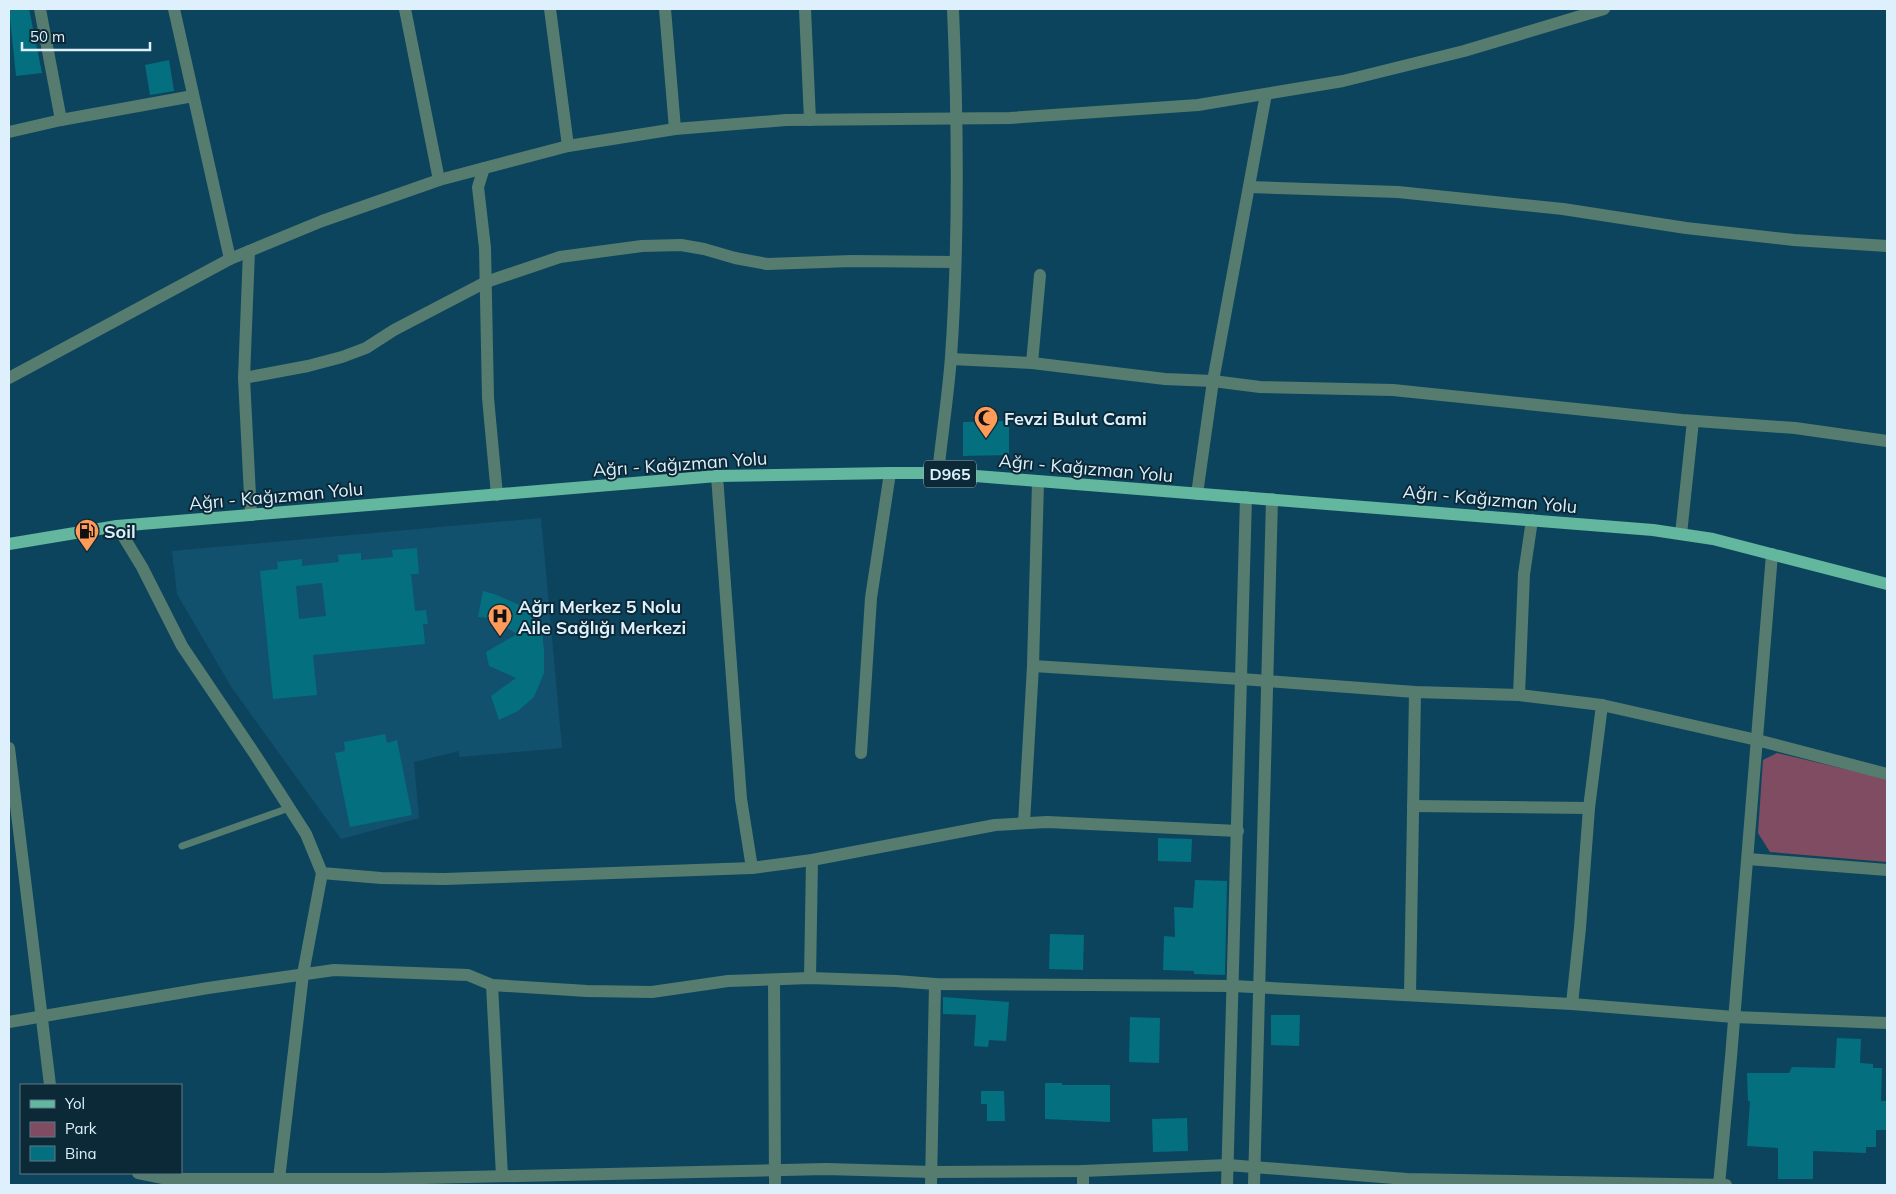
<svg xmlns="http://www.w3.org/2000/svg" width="1896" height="1194" viewBox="0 0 1896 1194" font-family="Mulish,sans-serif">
	<rect width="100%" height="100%" fill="#0d445d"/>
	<!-- built -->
	<path fill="#12516d" d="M 541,518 L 562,748 L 459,757 L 459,751 L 414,762 L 419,818 L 341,839 L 232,688 L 177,594 L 172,551 Z"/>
	<!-- green -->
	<path fill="#7f4c62" d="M 1777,753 L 1887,779 L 1887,862 L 1770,852 L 1758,833 L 1763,760 Z"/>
	<!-- building -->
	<g fill="#046f7f" fill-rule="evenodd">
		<path d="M 9,9 L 29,9 L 42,73 L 16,76 Z"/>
		<path d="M 169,60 L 174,91 L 150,95 L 145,65 Z"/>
		<path d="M 1009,421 L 1009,455 L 963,456 L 963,422 Z"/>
		<path d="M 417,548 L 419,574 L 411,574 L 415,611 L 426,610 L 428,624 L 423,624 L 425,644 L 313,655 L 317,695 L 273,699 L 260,571 L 278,569 L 277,562 L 302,559 L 302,566 L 339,562 L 338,555 L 361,553 L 361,560 L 393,557 L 392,550 ZM 322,583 L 326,616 L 299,619 L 296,586 Z"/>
		<path d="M 483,591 L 494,594 L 522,606 L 537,624 L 542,634 L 544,649 L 544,673 L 534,697 L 518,711 L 499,720 L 491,696 L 516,678 L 489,666 L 486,652 L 517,634 L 491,618 L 478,617 Z"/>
		<path d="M 385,734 L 387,743 L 397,740 L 412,815 L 350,827 L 335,753 L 345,751 L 344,742 Z"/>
		<path d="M 1158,838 L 1192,839 L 1191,862 L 1158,861 Z"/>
		<path d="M 1195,880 L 1227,881 L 1225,975 L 1194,974 L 1194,971 L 1163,970 L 1164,936 L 1175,937 L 1174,907 L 1193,908 Z"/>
		<path d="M 1050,934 L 1084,935 L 1083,970 L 1049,969 Z"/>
		<path d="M 943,997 L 1009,1002 L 1006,1041 L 989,1040 L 988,1047 L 974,1046 L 976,1015 L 943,1014 Z"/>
		<path d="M 1271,1015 L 1300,1015 L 1299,1046 L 1271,1045 Z"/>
		<path d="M 1130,1017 L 1160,1018 L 1159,1063 L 1129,1062 Z"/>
		<path d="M 1837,1038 L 1861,1039 L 1860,1063 L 1873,1064 L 1873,1068 L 1882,1068 L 1881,1101 L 1886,1101 L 1886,1130 L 1876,1130 L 1876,1147 L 1866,1147 L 1866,1153 L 1813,1151 L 1813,1179 L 1778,1179 L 1778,1148 L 1747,1146 L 1750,1101 L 1748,1101 L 1747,1073 L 1789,1073 L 1792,1067 L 1835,1068 Z"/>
		<path d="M 1045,1083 L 1062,1083 L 1062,1085 L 1110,1085 L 1110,1122 L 1045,1119 Z"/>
		<path d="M 981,1091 L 1004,1091 L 1005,1121 L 987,1121 L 987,1104 L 981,1104 Z"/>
		<path d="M 1187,1118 L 1188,1151 L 1153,1152 L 1152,1119 Z"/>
	</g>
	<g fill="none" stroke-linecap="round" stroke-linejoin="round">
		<!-- service -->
		<path stroke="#557c6f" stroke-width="7" d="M 182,846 L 289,808"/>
		<!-- minor -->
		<g stroke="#557c6f" stroke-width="12">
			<path d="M 40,9 L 61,120"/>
			<path d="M 174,9 L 230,259"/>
			<path d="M 405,9 L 439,180"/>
			<path d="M 550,9 L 568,146"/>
			<path d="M 665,9 L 675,129"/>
			<path d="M 805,9 L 810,120"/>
			<path d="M 9,132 L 61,120 L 193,96"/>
			<path d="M 484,168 L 478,187 L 485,248 L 488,398 L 497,495"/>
			<path d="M 1249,187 L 1398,192 L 1563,209 L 1686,228 L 1794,240 L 1887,246"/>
			<path d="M 249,251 L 244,378 L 251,515"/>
			<path d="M 951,359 L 1032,363 L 1165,379 L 1213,381 L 1260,387 L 1393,390 L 1682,420 L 1795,428 L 1887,441"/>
			<path d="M 1032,363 L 1040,275"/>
			<path d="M 244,378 L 308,366 L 342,357 L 366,348 L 394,330 L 486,282 L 560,257 L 642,246 L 681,245 L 704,249 L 735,258 L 767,264 L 852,261 L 955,262"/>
			<path d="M 938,473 C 942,435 948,396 951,357 C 959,241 958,125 953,9"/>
			<path d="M 717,476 L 741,799 L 752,868"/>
			<path d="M 1197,494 L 1213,381 L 1266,94"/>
			<path d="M 117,526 L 142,567 L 182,646 L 256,756 L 306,834 L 322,873 L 381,878 L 444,879 L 752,868 L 812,860 L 995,825 L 1047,822 L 1238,831"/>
			<path d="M 1681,534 L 1693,421"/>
			<path d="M 1033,666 L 1241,679 L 1415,692 L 1519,695 L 1602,705 L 1757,740 L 1887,774"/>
			<path d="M 1519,695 L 1524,574 L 1532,520"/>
			<path d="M 9,748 L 50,1085"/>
			<path d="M 861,753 L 871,598 L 890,473"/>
			<path d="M 1413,806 L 1589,808"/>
			<path d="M 1024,823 L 1033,666 L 1038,482"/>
			<path d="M 1748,859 L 1887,870"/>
			<path d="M 810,978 L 812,860"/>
			<path d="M 774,980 L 775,1185"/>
			<path d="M 492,985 L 502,1176"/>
			<path d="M 1410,995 L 1415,692"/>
			<path d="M 1572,1004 L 1580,928 L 1589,808 L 1602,705"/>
			<path d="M 9,1022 L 208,988 L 334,970 L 468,975 L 492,985 L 587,991 L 652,992 L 728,981 L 810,978 L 896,981 L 935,984 L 1233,986 L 1572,1004 L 1734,1017 L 1887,1023"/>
			<path d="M 138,1173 L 168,1179 L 381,1179 L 826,1169 L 932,1172 L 1083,1171 L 1228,1165 L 1407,1179 L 1726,1185"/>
			<path d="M 279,1179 L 303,974 L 322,873"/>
			<path d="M 931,1185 L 935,984"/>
			<path d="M 1083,1185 L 1083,1171"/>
			<path d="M 1227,1185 L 1246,497"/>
			<path d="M 1254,1185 L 1272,499"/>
			<path d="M 1719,1185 L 1731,1057 L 1772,554"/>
		</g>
		<!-- tertiary -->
		<path stroke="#557c6f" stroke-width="12" d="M 9,378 L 230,259 L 322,221 L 439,180 L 568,146 L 675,129 L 786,120 L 1010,118 L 1198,105 L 1343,81 L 1464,51 L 1604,9"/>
		<!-- primary -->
		<path stroke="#63b79e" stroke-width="12" d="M 9,544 L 117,526 L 717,476 L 890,473 L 938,473 L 1653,530 L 1713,539 L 1887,584"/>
	</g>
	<!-- icons -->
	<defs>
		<symbol id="mosque-pin" viewBox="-11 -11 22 30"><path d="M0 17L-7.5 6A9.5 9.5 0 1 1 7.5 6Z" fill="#fe9b59" stroke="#0c2937"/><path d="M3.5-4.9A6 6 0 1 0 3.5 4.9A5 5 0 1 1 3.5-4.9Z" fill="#111"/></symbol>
		<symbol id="fuel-pin" viewBox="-11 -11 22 30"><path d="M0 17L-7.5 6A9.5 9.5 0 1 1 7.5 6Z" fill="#fe9b59" stroke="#0c2937"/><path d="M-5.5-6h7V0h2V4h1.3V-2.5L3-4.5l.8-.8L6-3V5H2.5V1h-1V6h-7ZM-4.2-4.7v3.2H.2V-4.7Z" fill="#111"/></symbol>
		<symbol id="hospital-pin" viewBox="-11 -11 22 30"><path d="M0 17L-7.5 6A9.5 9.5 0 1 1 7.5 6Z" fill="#fe9b59" stroke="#0c2937"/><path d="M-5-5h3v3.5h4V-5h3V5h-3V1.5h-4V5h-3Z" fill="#111"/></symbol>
	</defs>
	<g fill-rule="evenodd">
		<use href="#mosque-pin" x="972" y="404" width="28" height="38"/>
		<use href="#fuel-pin" x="73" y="517" width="28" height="38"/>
		<use href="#hospital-pin" x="486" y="602" width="28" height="38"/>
	</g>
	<g text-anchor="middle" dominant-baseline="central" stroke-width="4" stroke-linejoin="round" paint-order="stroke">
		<!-- shield labels -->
		<rect fill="#0c2937" stroke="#9eb4c1" stroke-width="1" x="924" y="460.5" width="52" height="27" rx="4"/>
		<g font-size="16" font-weight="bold" fill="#ddf0fc">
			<text x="950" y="474">D965</text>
		</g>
		<!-- poi labels -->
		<g font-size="18" font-weight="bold" fill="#ddf0fc" stroke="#0c2937" text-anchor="start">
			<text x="1004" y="418">Fevzi Bulut Cami</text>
			<text x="104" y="531">Soil</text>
			<text x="518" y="606">Ağrı Merkez 5 Nolu<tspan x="518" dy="21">Aile Sağlığı Merkezi</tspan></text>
		</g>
		<!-- street labels -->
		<g font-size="18" fill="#ddf0fc" stroke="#0c2937">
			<text transform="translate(680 464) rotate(-4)">Ağrı - Kağızman Yolu</text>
			<text transform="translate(1086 468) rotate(5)">Ağrı - Kağızman Yolu</text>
			<text transform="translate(276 496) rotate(-5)">Ağrı - Kağızman Yolu</text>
			<text transform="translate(1490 499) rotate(5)">Ağrı - Kağızman Yolu</text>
		</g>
	</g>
	<!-- border -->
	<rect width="1896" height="1194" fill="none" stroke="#ddf0fc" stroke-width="20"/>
	<!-- legend -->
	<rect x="20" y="1084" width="162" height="90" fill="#0c2937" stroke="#607986"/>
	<rect x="30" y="1100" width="25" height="8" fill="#63b79e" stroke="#607986"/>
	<text x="65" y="1109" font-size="15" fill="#ddf0fc">Yol</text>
	<rect x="30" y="1122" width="25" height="15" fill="#7f4c62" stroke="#607986"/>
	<text x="65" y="1134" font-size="15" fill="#ddf0fc">Park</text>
	<rect x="30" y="1146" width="25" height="15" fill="#046f7f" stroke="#607986"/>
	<text x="65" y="1159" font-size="15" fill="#ddf0fc">Bina</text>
	<!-- scale -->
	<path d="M22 42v8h128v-8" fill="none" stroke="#ddf0fc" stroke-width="2.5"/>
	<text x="30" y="42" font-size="15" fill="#ddf0fc" stroke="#0c2937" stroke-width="4" paint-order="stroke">50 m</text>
</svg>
